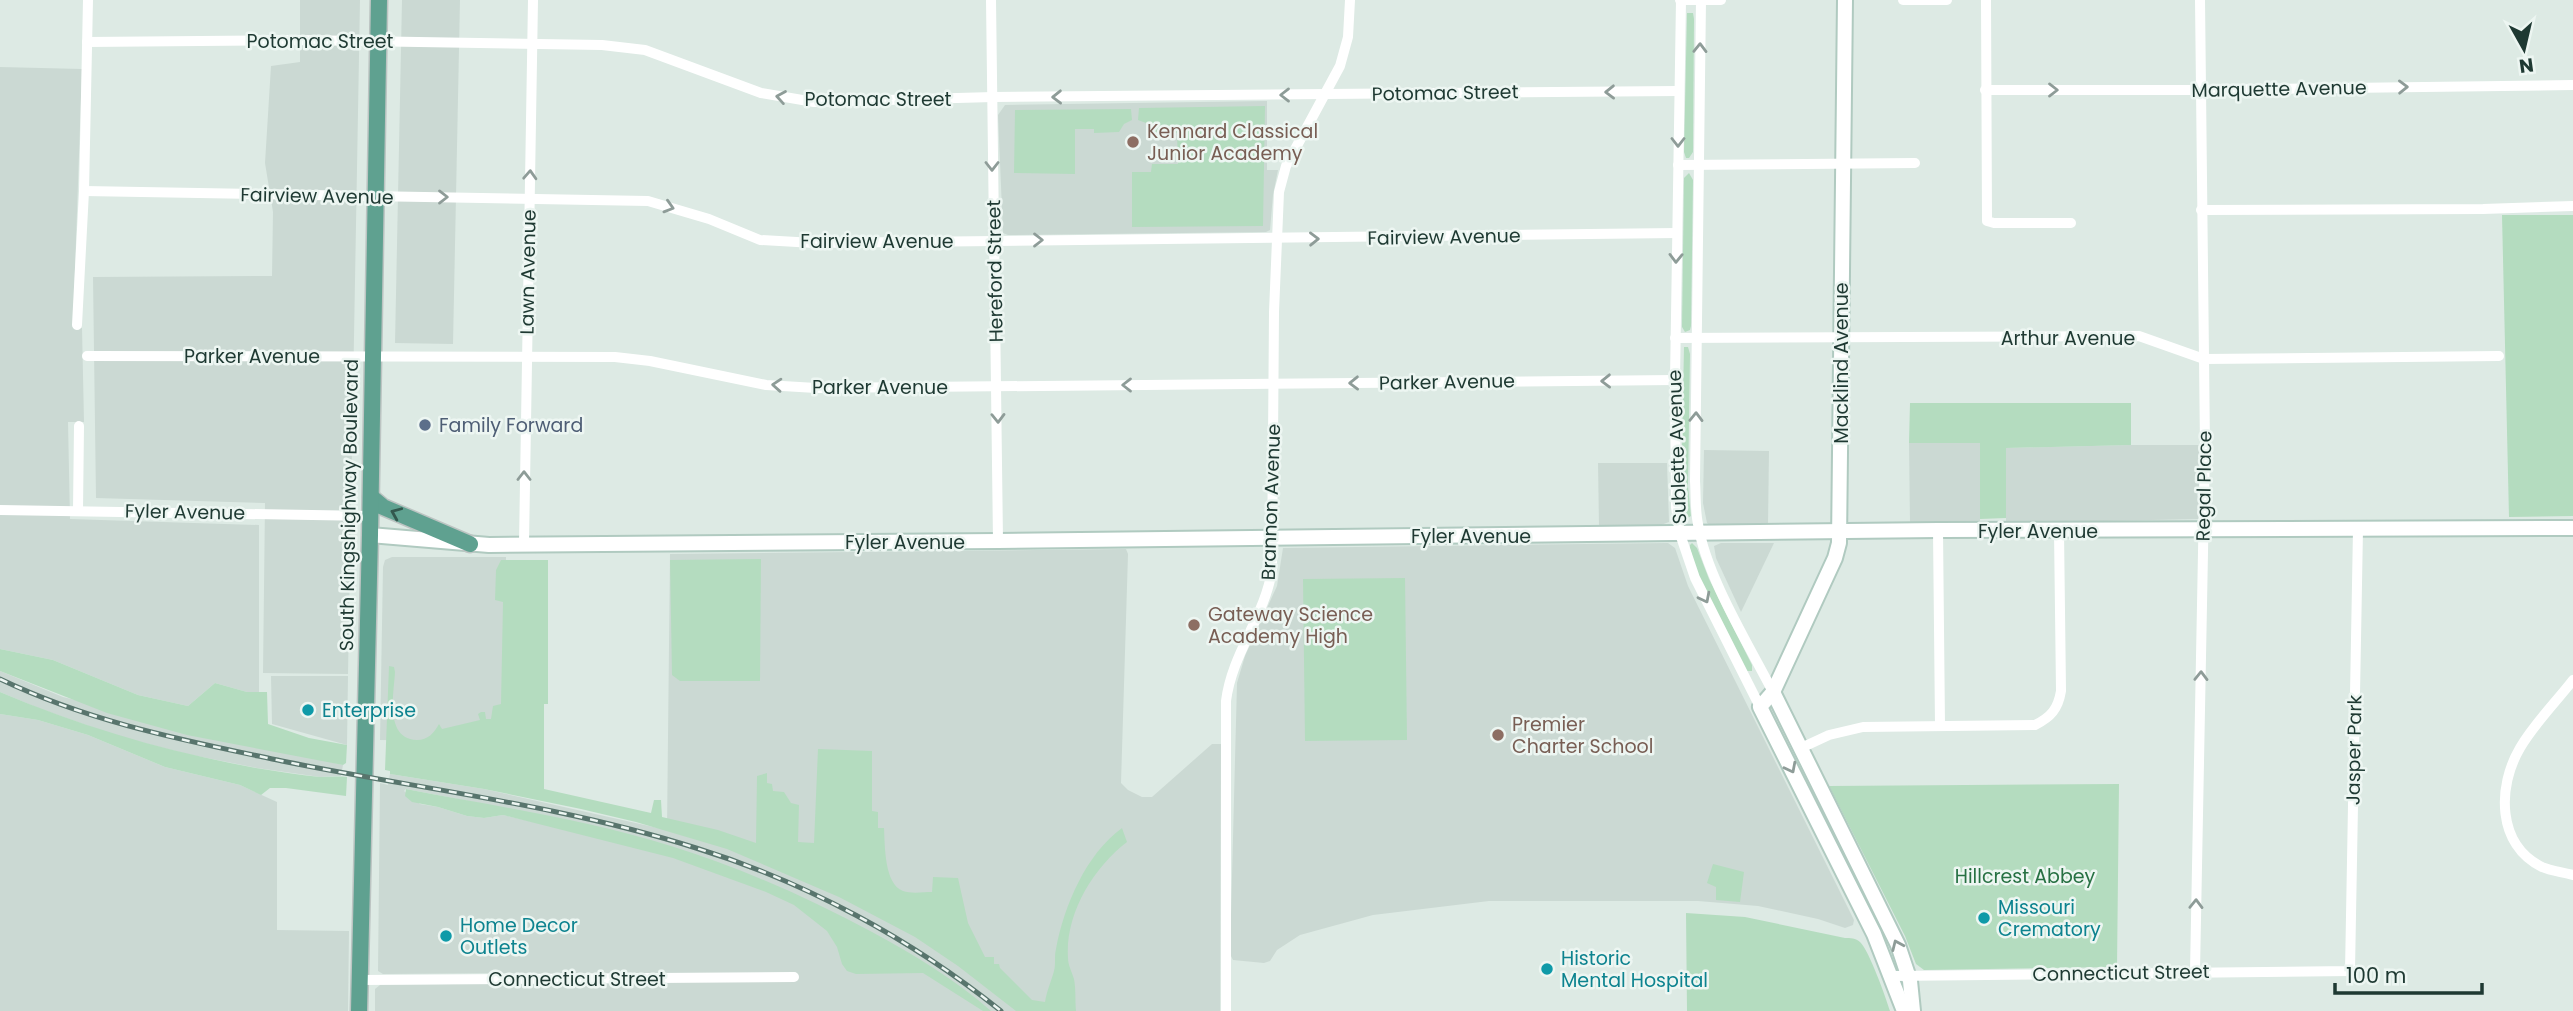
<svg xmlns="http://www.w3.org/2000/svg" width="2573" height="1011" viewBox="0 0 2573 1011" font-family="Poppins,sans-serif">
	<rect width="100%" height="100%" fill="#ddeae4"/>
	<!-- built -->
	<g fill="#cbd9d3" fill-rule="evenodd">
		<path d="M 300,0 L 360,0 L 348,674 L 263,673 L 265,503 L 96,498 L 93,277 L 272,276 L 273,212 L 265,163 L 271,66 L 300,62 Z"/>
		<path d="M 402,0 L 460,0 L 453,344 L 395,343 Z"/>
		<path d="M 0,67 L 82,69 L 73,327 L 82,328 L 84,422 L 68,422 L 70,519 L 259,525 L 259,692 L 247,692 L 215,683 L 188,706 L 138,695 L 53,660 L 0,649 Z"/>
		<path d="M 1267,101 L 1267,170 L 1278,170 L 1273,195 L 1270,230 L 1266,232 L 1008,235 L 1003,233 L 998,115 L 1005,105 Z"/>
		<path d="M 1909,443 L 1980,443 L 1980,523 L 1910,523 Z"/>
		<path d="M 2131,445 L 2199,445 L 2199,519 L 2006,523 L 2006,448 Z"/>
		<path d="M 1704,450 L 1769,451 L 1768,525 L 1710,525 L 1707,523 L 1703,503 Z"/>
		<path d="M 1598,463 L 1667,463 L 1669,522 L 1661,525 L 1599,527 Z"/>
		<path d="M 1668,543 L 1675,548 L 1688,586 L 1854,920 L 1853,925 L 1845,928 L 1818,919 L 1758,906 L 1698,901 L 1489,901 L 1373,915 L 1300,935 L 1277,950 L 1270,961 L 1264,963 L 1233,960 L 1230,954 L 1237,683 L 1245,656 L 1277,586 L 1283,548 Z"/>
		<path d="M 1721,543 L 1774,543 L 1741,612 L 1716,558 L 1714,546 Z"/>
		<path d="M 1126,549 L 1128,554 L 1121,783 L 1128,790 L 1142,797 L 1152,797 L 1212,744 L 1221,744 L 1220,1011 L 375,1011 L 375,989 L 380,985 L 528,983 L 527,973 L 383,974 L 378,971 L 380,783 L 388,785 L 390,774 L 484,789 L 667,830 L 670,554 ZM 406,789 L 540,815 L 667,845 L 556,827 L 503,815 L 484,818 L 467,816 L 438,807 L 420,804 L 404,791 Z"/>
		<path d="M 392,557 L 506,557 L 503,742 L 380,740 L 383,567 L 385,560 Z"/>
		<path d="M 0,671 L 63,697 L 343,765 L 341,776 L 320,777 L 257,768 L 187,754 L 117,736 L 38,708 L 0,692 Z"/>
		<path d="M 271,676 L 348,676 L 347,745 L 272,724 Z"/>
		<path d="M 0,714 L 38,720 L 88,735 L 165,767 L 240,785 L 277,802 L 277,930 L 349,931 L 348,1011 L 0,1011 Z"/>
	</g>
	<!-- green -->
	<g fill="#b4dcbf">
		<path d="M 1687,13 L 1693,13 L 1694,19 L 1693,152 L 1689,158 L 1686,158 L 1684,152 Z"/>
		<path d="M 1265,106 L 1263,226 L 1132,227 L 1132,172 L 1151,172 L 1152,164 L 1178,164 L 1177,133 L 1151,132 L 1146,123 L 1138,120 L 1139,108 Z"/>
		<path d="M 1131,109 L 1132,120 L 1124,124 L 1119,132 L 1094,133 L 1094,129 L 1075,129 L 1075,174 L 1014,173 L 1015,110 Z"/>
		<path d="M 1689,173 L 1693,180 L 1691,326 L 1690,330 L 1685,332 L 1682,327 L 1684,178 Z"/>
		<path d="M 2502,215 L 2573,215 L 2573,516 L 2509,517 Z"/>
		<path d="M 1684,347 L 1688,347 L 1690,354 L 1688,486 L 1691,516 L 1686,519 L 1682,515 L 1681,494 Z"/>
		<path d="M 1910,403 L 2131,403 L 2131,445 L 2006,448 L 2006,518 L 1980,519 L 1980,443 L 1909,443 Z"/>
		<path d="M 1692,543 L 1697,548 L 1709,579 L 1752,665 L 1752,671 L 1746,671 L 1696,570 L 1690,548 L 1690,545 Z"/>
		<path d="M 761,559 L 760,681 L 680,681 L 672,675 L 670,560 Z"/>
		<path d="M 501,560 L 548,560 L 548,704 L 544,704 L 544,789 L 651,813 L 654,800 L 661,800 L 662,817 L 718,830 L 756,843 L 757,776 L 767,773 L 767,783 L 772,784 L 773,791 L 784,792 L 791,803 L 799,805 L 798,842 L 814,843 L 818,749 L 872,751 L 872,811 L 878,812 L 878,828 L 884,828 C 885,845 884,884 903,891 C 911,894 924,892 932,892 L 933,877 L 958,878 L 968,923 L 985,957 L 994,957 L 994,964 L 999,964 L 1000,968 L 1032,1000 L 1045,1002 C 1047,990 1051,982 1054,971 C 1056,964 1054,956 1056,949 C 1064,906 1086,854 1122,828 L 1127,842 C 1093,868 1065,914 1068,958 C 1068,965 1072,972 1074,979 C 1076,989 1075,1000 1076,1011 L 1016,1011 L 958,966 L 915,937 L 839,897 L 727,849 L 636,822 L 581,809 L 484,789 L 390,774 L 390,771 L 385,770 L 389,666 L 394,667 L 395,672 C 394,693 384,739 417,740 C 428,740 434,733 439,724 L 442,729 L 480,720 L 478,714 L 481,712 L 485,712 L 486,719 L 491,719 L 493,706 L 501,704 L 503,602 L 495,600 L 496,570 Z"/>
		<path d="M 1405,578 L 1407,740 L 1305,741 L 1303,579 Z"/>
		<path d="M 0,649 L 53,660 L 138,695 L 188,706 L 215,683 L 247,692 L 267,692 L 268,724 L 309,738 L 347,745 L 346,763 L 343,765 L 187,735 L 107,713 L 0,671 Z"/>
		<path d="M 0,692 C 82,727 168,752 256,768 C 277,771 299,775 320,777 C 329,777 338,776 347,777 L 346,796 L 286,788 L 270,788 L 261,795 L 240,785 L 165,767 L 88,735 L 38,720 L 0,714 Z"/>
		<path d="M 2119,784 L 2117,967 L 1924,970 L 1916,964 L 1905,936 L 1829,786 Z"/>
		<path d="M 406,789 C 494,806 585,819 671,846 C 741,868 807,897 872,932 C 913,954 956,980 991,1011 L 983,1011 L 923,973 L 856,974 L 847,971 L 842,964 L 837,947 L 827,931 L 794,905 L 766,892 L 673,858 L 503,815 L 484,818 L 467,816 L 438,807 L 412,802 L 405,796 Z"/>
		<path d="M 1713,864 L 1744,872 L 1740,902 L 1716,900 L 1716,887 L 1707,883 Z"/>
		<path d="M 1686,913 L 1745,917 L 1845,938 C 1850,938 1856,938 1860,942 C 1869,950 1886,998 1890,1011 L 1687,1011 Z"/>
	</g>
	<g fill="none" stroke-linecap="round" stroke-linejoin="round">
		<defs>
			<g id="secondary">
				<path d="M 1845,0 L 1839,543 L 1835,558 L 1773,692 L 1760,707 L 1874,934 L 1904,1011"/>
				<path d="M 370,535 L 489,545 L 998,541 L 1938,530 L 2573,528"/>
				<path d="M 1773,692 L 1898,945 L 1910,981 L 1913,1011"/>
			</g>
			<g id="primary">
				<path d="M 371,497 L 383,507 L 470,544"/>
				<path d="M 359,1011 L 370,535 L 379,0"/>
			</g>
		</defs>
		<!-- secondary casing -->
		<use href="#secondary" stroke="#b0cac0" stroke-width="18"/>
		<!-- primary casing -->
		<use href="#primary" stroke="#bcc4c2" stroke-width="19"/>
		<!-- street -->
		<g stroke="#fff" stroke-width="10">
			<path d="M 991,0 L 998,541"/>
			<path d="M 1680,0 L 1721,0"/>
			<path d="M 1681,0 L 1675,380 L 1676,507 L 1680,534 L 1695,578 L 1760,707"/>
			<path d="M 1701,0 L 1695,481 C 1696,495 1695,510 1698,524 C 1706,576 1749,645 1773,692"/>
			<path d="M 1903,0 L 1947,0"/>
			<path d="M 1986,0 L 1987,221 L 1994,223 L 2071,223"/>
			<path d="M 87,42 L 297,40 L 602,45 L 645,50 L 761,93 L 814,102 L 993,97 L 1678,91"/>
			<path d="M 1985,90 L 2202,90 L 2573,85"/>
			<path d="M 1678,165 L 1915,163"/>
			<path d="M 84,191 L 648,201 L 709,219 L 760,240 L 814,243 L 1677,233"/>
			<path d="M 2201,210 L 2483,209 L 2573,206"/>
			<path d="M 77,325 L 84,191 L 88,0"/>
			<path d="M 1675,338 L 2139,336 L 2204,359 L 2499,356"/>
			<path d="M 87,356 L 615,357 L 650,361 L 766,385 L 816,388 L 1675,380"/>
			<path d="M 0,510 L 370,516"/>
			<path d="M 78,510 L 79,426"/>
			<path d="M 1938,530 L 1940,726"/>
			<path d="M 524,544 L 533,0"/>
			<path d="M 2573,680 C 2556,702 2534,724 2520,748 C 2497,787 2497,845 2542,867 C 2551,871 2563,872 2573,875"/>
			<path d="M 1801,748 L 1829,735 L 1863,727 L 2035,725 C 2051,717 2058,709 2061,691 L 2059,531"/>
			<path d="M 2195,972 L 2205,447 L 2200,0"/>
			<path d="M 1892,976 L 2350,971 L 2358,529"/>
			<path d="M 359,980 L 794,977"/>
			<path d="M 1226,1011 L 1226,701 C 1232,653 1265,616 1272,570 L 1274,312 L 1279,192 L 1286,166 L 1340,66 L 1348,37 L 1350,0"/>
		</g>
		<!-- secondary -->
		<use href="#secondary" stroke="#fff" stroke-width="14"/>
		<!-- primary -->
		<use href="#primary" stroke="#5fa190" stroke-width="16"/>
		<defs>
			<path id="rail" d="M 0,679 C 92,723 183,740 282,761 C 420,789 561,805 696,848 C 806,882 911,939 1001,1011"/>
		</defs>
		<!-- rail casing -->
		<use href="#rail" stroke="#58756d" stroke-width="5"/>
		<!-- rail -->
		<use href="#rail" stroke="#edf6f2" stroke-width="2.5" stroke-dasharray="8" stroke-linecap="butt"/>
	</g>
	<!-- one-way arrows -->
	<defs><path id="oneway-chevron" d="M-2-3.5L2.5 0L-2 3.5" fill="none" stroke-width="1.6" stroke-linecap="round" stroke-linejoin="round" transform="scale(1.75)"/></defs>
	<g stroke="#8e9c98">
		<use href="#oneway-chevron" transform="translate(1700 48) rotate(-89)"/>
		<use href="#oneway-chevron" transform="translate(2403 87) rotate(-1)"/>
		<use href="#oneway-chevron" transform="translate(2053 90)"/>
		<use href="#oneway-chevron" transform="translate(1610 92) rotate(179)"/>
		<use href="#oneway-chevron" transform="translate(1285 95) rotate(180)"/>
		<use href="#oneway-chevron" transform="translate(781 97) rotate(-170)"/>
		<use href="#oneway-chevron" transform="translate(1057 97) rotate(179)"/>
		<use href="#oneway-chevron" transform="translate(1678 142) rotate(90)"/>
		<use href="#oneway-chevron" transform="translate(992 166) rotate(90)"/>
		<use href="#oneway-chevron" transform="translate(530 175) rotate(-87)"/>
		<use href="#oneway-chevron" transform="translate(443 197)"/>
		<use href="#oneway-chevron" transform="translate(669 207) rotate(17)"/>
		<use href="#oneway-chevron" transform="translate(1314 239) rotate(-1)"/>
		<use href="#oneway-chevron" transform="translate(1038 240)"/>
		<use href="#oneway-chevron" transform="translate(1676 258) rotate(91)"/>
		<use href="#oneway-chevron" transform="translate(1606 381) rotate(179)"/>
		<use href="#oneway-chevron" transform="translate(1354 383) rotate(179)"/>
		<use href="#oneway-chevron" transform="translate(777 385) rotate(-176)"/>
		<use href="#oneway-chevron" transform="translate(1127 385) rotate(180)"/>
		<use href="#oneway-chevron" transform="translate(1696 417) rotate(-89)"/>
		<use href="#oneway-chevron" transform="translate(998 418) rotate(89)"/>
		<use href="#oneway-chevron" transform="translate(524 476) rotate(-90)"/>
		<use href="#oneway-chevron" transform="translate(1705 598) rotate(63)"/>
		<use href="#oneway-chevron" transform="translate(2201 676) rotate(-89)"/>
		<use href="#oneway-chevron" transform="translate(1791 768) rotate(63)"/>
		<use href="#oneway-chevron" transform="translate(2196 904) rotate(-89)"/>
		<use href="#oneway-chevron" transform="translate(1897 945) rotate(-114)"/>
	</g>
	<use stroke="#32584e" href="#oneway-chevron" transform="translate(396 513) rotate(-157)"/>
	<!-- markers -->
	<g fill="#8d6e63" stroke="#edf6f2" stroke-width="2.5">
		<circle cx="1133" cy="142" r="7"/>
		<circle cx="1194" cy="625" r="7"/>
		<circle cx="1498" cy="735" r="7"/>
	</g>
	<circle fill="#5c6f8a" stroke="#edf6f2" stroke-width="2.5" cx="425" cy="425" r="7"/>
	<g fill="#0f9aa8" stroke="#edf6f2" stroke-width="2.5">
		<circle cx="308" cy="710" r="7"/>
		<circle cx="1984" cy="918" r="7"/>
		<circle cx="446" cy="936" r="7"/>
		<circle cx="1547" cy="969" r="7"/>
	</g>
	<g text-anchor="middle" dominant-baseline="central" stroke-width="5" stroke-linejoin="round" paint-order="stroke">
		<!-- street labels -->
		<g font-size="19" fill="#1e3932" stroke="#edf6f2">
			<text x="320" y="41">Potomac Street</text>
			<text transform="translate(2279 89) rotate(-1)">Marquette Avenue</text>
			<text transform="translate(1445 93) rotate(-1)">Potomac Street</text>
			<text x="878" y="99">Potomac Street</text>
			<text transform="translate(317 196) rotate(1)">Fairview Avenue</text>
			<text transform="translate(1444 237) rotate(-1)">Fairview Avenue</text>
			<text x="877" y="241">Fairview Avenue</text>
			<text transform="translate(995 271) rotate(-91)">Hereford Street</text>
			<text transform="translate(528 272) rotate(-89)">Lawn Avenue</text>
			<text x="2068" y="338">Arthur Avenue</text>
			<text x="252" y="356">Parker Avenue</text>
			<text transform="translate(1841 363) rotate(-90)">Macklind Avenue</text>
			<text transform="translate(1447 382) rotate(-1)">Parker Avenue</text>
			<text x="880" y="387">Parker Avenue</text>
			<text transform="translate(1677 447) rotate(-92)">Sublette Avenue</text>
			<text transform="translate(2204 486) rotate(-89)">Regal Place</text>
			<text transform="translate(1271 502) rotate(-88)">Brannon Avenue</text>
			<text transform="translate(349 505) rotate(-89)">South Kingshighway Boulevard</text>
			<text transform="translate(185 512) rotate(1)">Fyler Avenue</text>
			<text x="2038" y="531">Fyler Avenue</text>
			<text x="1471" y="536">Fyler Avenue</text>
			<text x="905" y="542">Fyler Avenue</text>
			<text transform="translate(2354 750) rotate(-89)">Jasper Park</text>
			<text transform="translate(2121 973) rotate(-1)">Connecticut Street</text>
			<text x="577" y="979">Connecticut Street</text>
		</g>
		<!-- education labels -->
		<g font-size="19" fill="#785e54" stroke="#edf6f2" text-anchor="start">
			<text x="1147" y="131">Kennard Classical<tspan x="1147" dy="22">Junior Academy</tspan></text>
			<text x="1208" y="614">Gateway Science<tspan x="1208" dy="22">Academy High</tspan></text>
			<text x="1512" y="724">Premier<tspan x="1512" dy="22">Charter School</tspan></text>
		</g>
		<!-- service labels -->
		<g font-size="19" fill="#4e5e75" stroke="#edf6f2" text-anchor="start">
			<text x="439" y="425">Family Forward</text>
		</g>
		<!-- culture labels -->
		<g font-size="19" fill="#0d838f" stroke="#edf6f2" text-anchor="start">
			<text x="322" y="710">Enterprise</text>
			<text x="1998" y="907">Missouri<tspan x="1998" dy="22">Crematory</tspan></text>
			<text x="460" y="925">Home Decor<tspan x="460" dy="22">Outlets</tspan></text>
			<text x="1561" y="958">Historic<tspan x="1561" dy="22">Mental Hospital</tspan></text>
		</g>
		<!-- park labels -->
		<g font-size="19" fill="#277143" stroke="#edf6f2">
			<text x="2025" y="876">Hillcrest Abbey</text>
		</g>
	</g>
	<!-- north arrow -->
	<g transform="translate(2524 49) rotate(172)" stroke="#edf6f2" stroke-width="5" paint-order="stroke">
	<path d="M0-5L12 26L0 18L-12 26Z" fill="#1e3932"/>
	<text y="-10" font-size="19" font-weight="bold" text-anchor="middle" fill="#1e3932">N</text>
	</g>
	<!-- scale -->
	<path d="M2335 983v10h147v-10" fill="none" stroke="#1e3932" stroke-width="3.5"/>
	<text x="2346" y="983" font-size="21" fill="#1e3932" stroke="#edf6f2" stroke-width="5" paint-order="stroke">100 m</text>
</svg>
